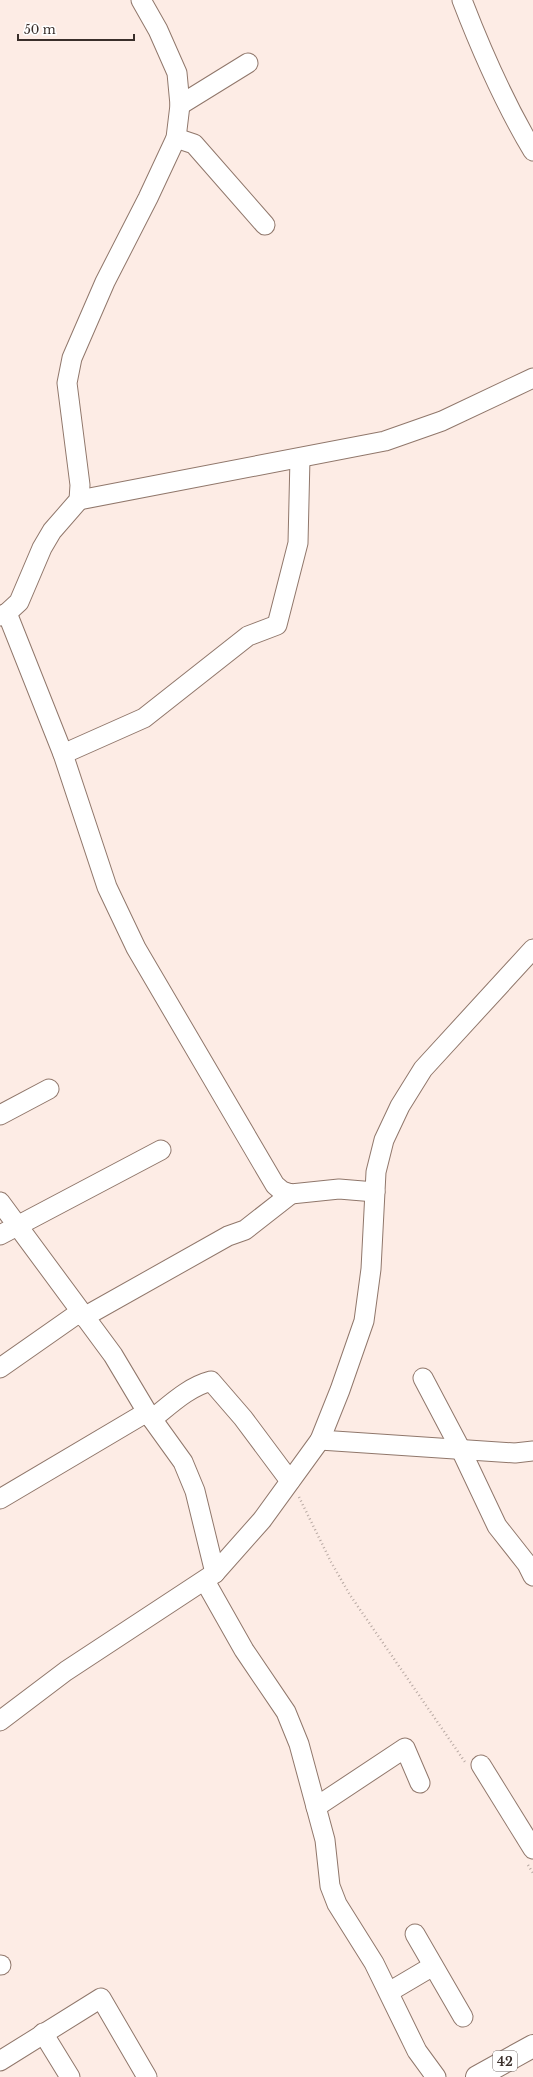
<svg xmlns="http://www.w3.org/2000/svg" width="533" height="2077" viewBox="0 0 533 2077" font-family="'Libre Baskerville',serif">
	<rect width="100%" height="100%" fill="#fdece5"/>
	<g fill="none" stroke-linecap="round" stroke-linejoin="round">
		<defs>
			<g id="street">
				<path d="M 462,0 C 482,52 505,104 533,151"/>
				<path d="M 180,105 L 248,63"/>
				<path d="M 176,138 L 194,144 L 265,225"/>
				<path d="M 79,500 L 385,441 L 442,421 L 533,378"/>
				<path d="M 7,613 L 63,754 L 107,887 L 136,948 L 275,1185 L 282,1191 L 291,1194 L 339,1189 L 375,1192"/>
				<path d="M 0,616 L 7,613 L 19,602 L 42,548 L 52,531 L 79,500 L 80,485 L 67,383 L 72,358 L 105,282 L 148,198 L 176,138 L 180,105 L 177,73 L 158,30 L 141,0"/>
				<path d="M 63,754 L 144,718 L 248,636 L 277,625 L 298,543 L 300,458"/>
				<path d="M 0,1115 L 49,1089"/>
				<path d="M 0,1202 L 113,1355 L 147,1412 L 183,1462 L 195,1491 L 215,1573"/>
				<path d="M 0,1235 L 161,1150"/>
				<path d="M 84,1317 L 228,1236 L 245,1230 L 291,1194"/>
				<path d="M 0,1368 L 80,1312"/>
				<path d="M 423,1378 L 461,1450 L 497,1526 L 527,1564 L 533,1576"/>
				<path d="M 152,1419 C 170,1405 188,1387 211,1381 L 243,1418 L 290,1481"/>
				<path d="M 320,1440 L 515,1453 L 533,1451"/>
				<path d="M 0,1499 L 147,1412"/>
				<path d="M 205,1581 L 244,1650 L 286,1712 L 299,1744 L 325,1840 L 330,1886 L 337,1904 L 374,1963 L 417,2051 L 436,2077"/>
				<path d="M 0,1721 L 66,1671 L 215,1573 L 262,1520 L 320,1440 L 340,1390 L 364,1321 L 371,1269 L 376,1172 L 384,1140 L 400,1106 L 423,1069 L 533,949"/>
				<path d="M 481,1765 L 533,1849"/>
				<path d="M 316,1807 L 405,1748 L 420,1783"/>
				<path d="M 415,1934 L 463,2017"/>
				<path d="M 0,1965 L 1,1965"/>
				<path d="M 389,1992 L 433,1966"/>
				<path d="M 43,2033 L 70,2077"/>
				<path d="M 0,2061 L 101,1998 L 147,2077"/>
			</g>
			<path id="primary" d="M 477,2077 L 533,2046"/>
		</defs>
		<!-- street casing -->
		<use href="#street" stroke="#90776b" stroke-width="21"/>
		<!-- primary casing -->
		<use href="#primary" stroke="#90776b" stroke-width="24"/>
		<!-- path -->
		<g stroke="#b8a9a3" stroke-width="2.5" stroke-dasharray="1 3" stroke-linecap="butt">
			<path d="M 299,1497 L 331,1562 L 350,1595 L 465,1762"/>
			<path d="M 528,1865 L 533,1873"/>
		</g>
		<!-- street -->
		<use href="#street" stroke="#fff" stroke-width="19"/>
		<!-- primary -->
		<use href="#primary" stroke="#fff" stroke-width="22"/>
	</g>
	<g text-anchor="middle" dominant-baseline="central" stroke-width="3" stroke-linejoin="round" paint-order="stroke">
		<!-- shield labels -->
		<rect fill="#fff" stroke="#746d6a" stroke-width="1" x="493" y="2051" width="24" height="20" rx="3"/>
		<g font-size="12" font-weight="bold" fill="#392e2a">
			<text x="505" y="2061">42</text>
		</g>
	</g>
	<!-- scale -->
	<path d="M18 34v6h116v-6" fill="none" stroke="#392e2a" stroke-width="2"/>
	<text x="24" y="34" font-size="12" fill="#392e2a" stroke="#ffffff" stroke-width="3" paint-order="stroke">50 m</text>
</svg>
